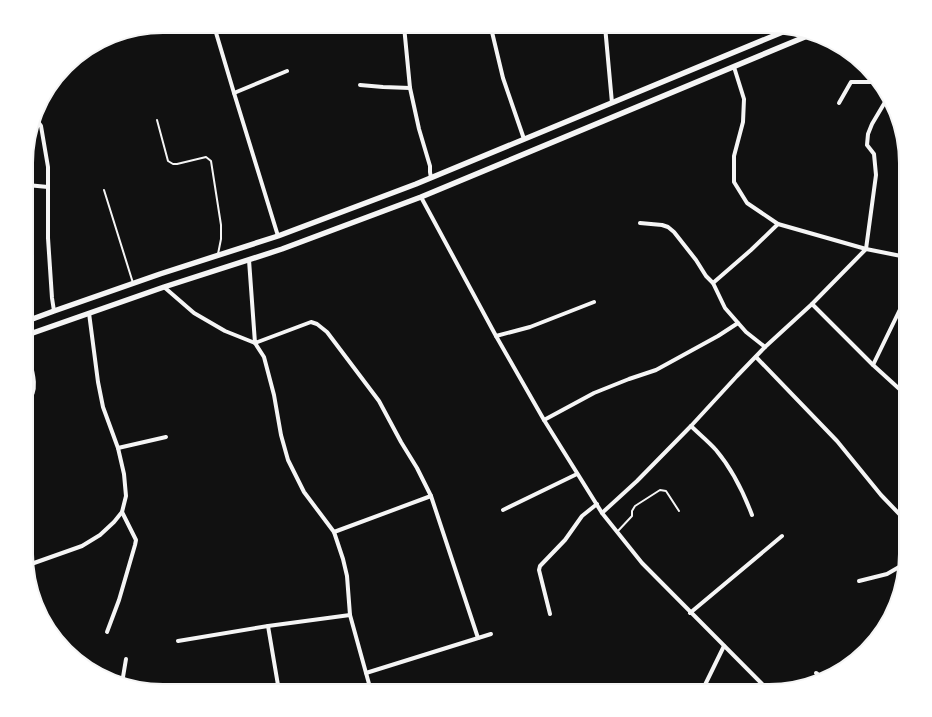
<svg xmlns="http://www.w3.org/2000/svg" width="932" height="717" viewBox="0 0 932 717" font-family="Rubik,sans-serif">
	<rect width="100%" height="100%" fill="#111"/>
	<g fill="none" stroke-linecap="round" stroke-linejoin="round">
		<!-- service -->
		<g stroke="#f5f5f5" stroke-width="2">
			<path d="M 157,120 L 168,161 L 173,164 L 177,164 L 206,157 L 211,161 L 221,225 L 221,239 L 218,254"/>
			<path d="M 104,190 L 133,283"/>
			<path d="M 617,532 L 632,516 L 632,511 L 635,506 L 660,490 L 666,491 L 679,511"/>
		</g>
		<!-- minor -->
		<g stroke="#f5f5f5" stroke-width="4">
			<path d="M 214,26 L 234,93 L 278,236"/>
			<path d="M 404,26 L 410,88 L 419,129 L 430,166 L 430,172 L 431,178"/>
			<path d="M 491,26 L 492,32 L 503,78 L 524,139"/>
			<path d="M 605,26 L 612,103"/>
			<path d="M 67,67 L 80,60 L 82,55"/>
			<path d="M 734,67 L 744,99 L 743,122 L 734,156 L 734,182 L 747,203 L 778,224 L 866,249 L 906,257"/>
			<path d="M 360,85 L 383,87 L 410,88"/>
			<path d="M 234,93 L 287,71"/>
			<path d="M 839,103 L 851,82 L 876,82"/>
			<path d="M 36,119 L 41,126 L 48,167 L 48,238 L 52,298 L 54,311"/>
			<path d="M 27,185 L 48,187"/>
			<path d="M 421,197 L 496,336 L 544,420 L 602,513 L 642,563 L 769,691"/>
			<path d="M 640,223 L 662,225 L 668,227 L 674,232 L 696,260 L 706,276 L 713,283 L 725,308 L 746,332 L 765,347"/>
			<path d="M 249,260 L 255,343 L 311,322 L 317,324 L 327,332 L 379,401 L 401,442 L 417,468 L 431,496 L 478,638"/>
			<path d="M 713,283 L 751,250 L 778,224"/>
			<path d="M 164,287 L 194,313 L 225,331 L 255,343 L 264,357 L 274,395 L 281,435 L 288,460 L 304,492 L 334,532 L 343,559 L 347,576 L 350,615 L 371,691"/>
			<path d="M 812,304 L 873,365 L 906,395"/>
			<path d="M 496,336 L 530,327 L 594,302"/>
			<path d="M 756,357 L 837,441 L 881,495 L 906,521"/>
			<path d="M 873,365 L 906,297"/>
			<path d="M 27,401 C 41,391 30,364 27,351"/>
			<path d="M 544,420 L 594,393 L 629,379 L 656,370 L 718,336 L 738,323"/>
			<path d="M 691,426 C 699,434 708,441 716,450 C 732,469 743,491 752,515"/>
			<path d="M 118,448 L 166,437"/>
			<path d="M 503,510 L 577,474"/>
			<path d="M 602,513 L 637,481 L 691,426 L 737,376 L 765,347 L 812,304 L 866,249 L 876,175 L 874,154 L 867,145 L 868,134 L 872,124 L 888,97"/>
			<path d="M 334,532 L 431,496"/>
			<path d="M 27,566 L 34,563 L 82,546 L 100,535 L 114,522 L 122,512 L 126,496 L 124,474 L 118,448 L 103,407 L 98,382 L 89,313"/>
			<path d="M 859,581 L 887,574 L 906,563"/>
			<path d="M 690,613 L 782,536"/>
			<path d="M 550,614 L 539,570 L 540,566 L 565,540 L 582,516 L 597,504"/>
			<path d="M 268,626 L 279,691"/>
			<path d="M 107,632 L 119,600 L 135,545 L 136,540 L 122,512"/>
			<path d="M 178,641 L 268,626 L 350,615"/>
			<path d="M 366,673 L 491,634"/>
			<path d="M 816,673 L 823,678"/>
			<path d="M 122,683 L 126,659"/>
			<path d="M 702,691 L 724,646"/>
		</g>
		<!-- secondary -->
		<g stroke="#f5f5f5" stroke-width="5.5">
			<path d="M 27,321 L 54,311 L 160,274 L 278,236 L 416,184 L 790,29"/>
			<path d="M 27,335 L 164,287 L 282,249 L 421,197 L 812,34"/>
		</g>
	</g>
	<!-- crop -->
	<path d="M0 0H932V717H0ZM163 33H769A130 130 0 0 1 899 163V554A130 130 0 0 1 769 684H163A130 130 0 0 1 33 554V163A130 130 0 0 1 163 33Z" fill="#fff" fill-rule="evenodd"/>
	<path fill="none" stroke="#f5f5f5" stroke-width="2" d="M163 33H769A130 130 0 0 1 899 163V554A130 130 0 0 1 769 684H163A130 130 0 0 1 33 554V163A130 130 0 0 1 163 33Z"/>
</svg>
